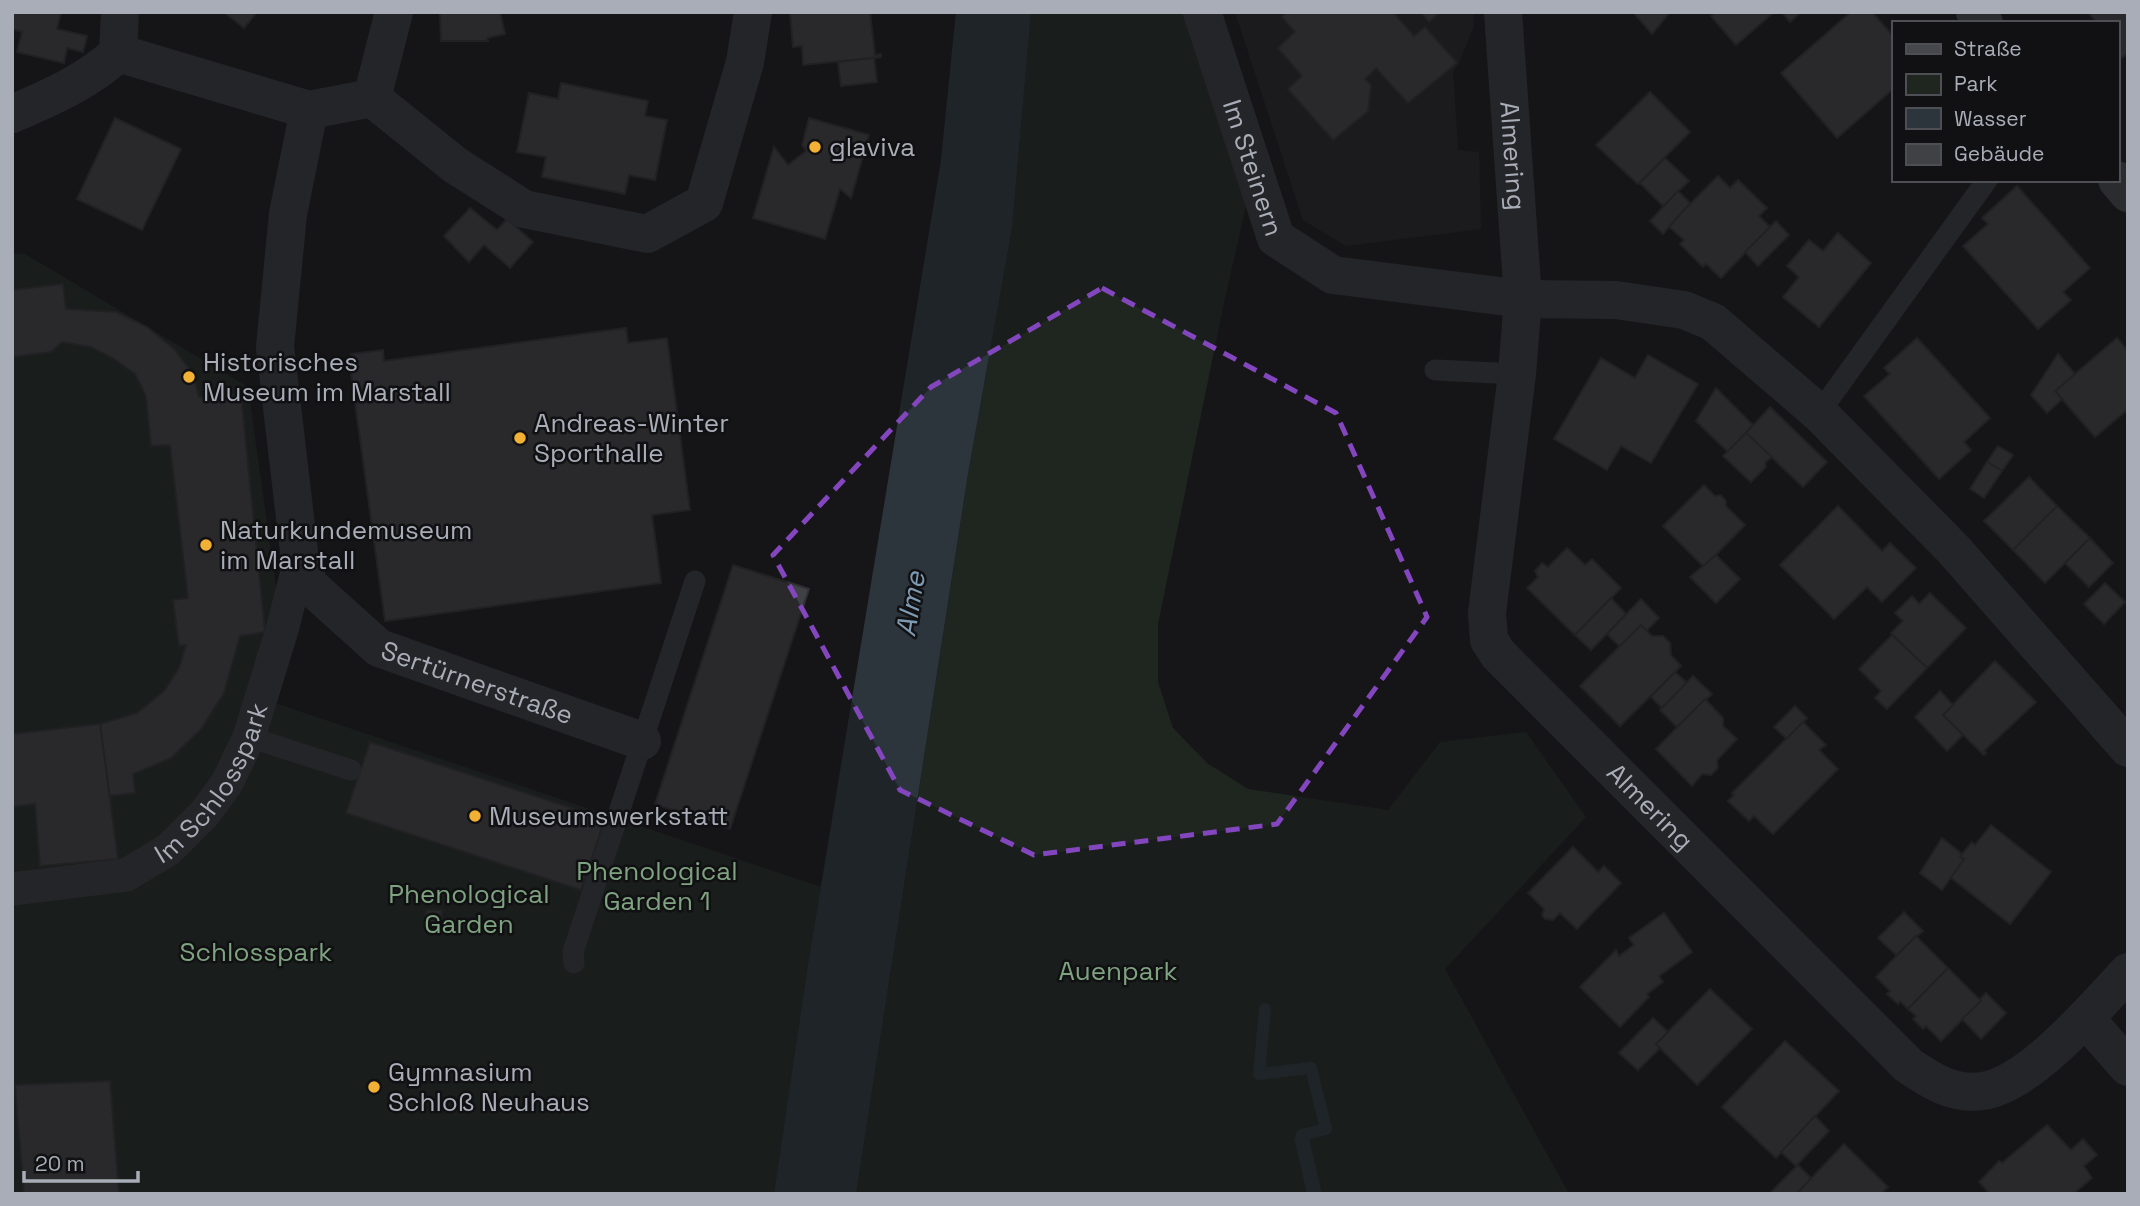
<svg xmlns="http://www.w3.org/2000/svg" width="2140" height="1206" viewBox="0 0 2140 1206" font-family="'Space Grotesk',sans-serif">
	<rect width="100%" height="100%" fill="#161618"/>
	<!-- built -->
	<path fill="#222225" d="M 1235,12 L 1473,12 L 1474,26 L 1458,65 L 1453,72 L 1458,150 L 1479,152 L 1481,229 L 1346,246 L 1303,220 Z"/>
	<!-- green -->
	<g fill="#1e261f">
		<path d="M 1031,12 L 1189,12 L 1250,188 L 1225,298 L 1158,624 L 1158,682 L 1173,728 L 1207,763 L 1248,789 L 1388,810 L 1440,742 L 1526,732 L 1586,817 L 1445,969 L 1569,1194 L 856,1194 L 968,474 L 1012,228 Z"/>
		<path d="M 12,253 L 25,254 L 248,387 L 282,630 L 275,703 L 821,887 L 774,1194 L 12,1194 Z"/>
	</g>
	<!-- water -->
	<g fill="#2c353c">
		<path d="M 956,12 L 1031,12 L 1012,228 L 968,474 L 856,1194 L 774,1194 L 808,965 L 941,160 Z"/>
		<path d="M 1308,1133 L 1322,1194 L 1307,1194 L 1294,1137 Z"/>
	</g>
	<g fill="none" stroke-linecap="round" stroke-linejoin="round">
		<!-- stream -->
		<path stroke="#2c353c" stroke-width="12" d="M 1265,1009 L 1259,1074 L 1311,1068 L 1326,1129 L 1302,1135 L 1305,1149"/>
	</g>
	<!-- building -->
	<g fill="#404145" stroke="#303034" stroke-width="2">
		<path d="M 12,12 L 61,12 L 57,29 L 87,36 L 83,52 L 67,48 L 64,63 L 17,52 L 22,32 L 12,29 Z"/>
		<path d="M 224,12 L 257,12 L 244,28 Z"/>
		<path d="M 440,12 L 500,12 L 505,34 L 487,38 L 488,41 L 441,41 Z"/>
		<path d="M 790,12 L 870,12 L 875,55 L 881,54 L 881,57 L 803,65 L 802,46 L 793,47 Z"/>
		<path d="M 1287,12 L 1393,12 L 1414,36 L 1425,27 L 1457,63 L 1408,103 L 1376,68 L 1365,79 L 1371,85 L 1368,111 L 1333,140 L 1288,89 L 1302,76 L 1278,48 L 1295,32 L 1282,17 Z"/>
		<path d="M 1421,12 L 1440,12 L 1429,22 Z"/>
		<path d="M 1633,12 L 1670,12 L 1652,34 Z"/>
		<path d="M 1716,12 L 1774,12 L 1736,45 L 1711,16 Z"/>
		<path d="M 1782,12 L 1801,12 L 1790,22 Z"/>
		<path d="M 1851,12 L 1872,12 L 1893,36 L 1893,89 L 1837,138 L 1781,73 Z"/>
		<path d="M 2088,12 L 2128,12 L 2128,53 L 2122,58 L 2117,53 L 2117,23 L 2097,23 Z"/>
		<path d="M 874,58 L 877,82 L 841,86 L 838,62 Z"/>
		<path d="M 561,83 L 648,101 L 645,116 L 667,120 L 655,180 L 629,175 L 625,194 L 542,177 L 546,157 L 517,152 L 529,93 L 558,99 Z"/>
		<path d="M 1650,92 L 1690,132 L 1638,184 L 1596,145 Z"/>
		<path d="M 115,118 L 181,149 L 142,230 L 77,199 Z"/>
		<path d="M 809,118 L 869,135 L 851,198 L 840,189 L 825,239 L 753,218 L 774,147 L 788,165 L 806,151 L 802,145 Z"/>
		<path d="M 1665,158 L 1689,181 L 1663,206 L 1640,183 Z"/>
		<path d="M 1718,176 L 1730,188 L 1738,180 L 1767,208 L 1759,216 L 1770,227 L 1721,278 L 1706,264 L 1703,267 L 1680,244 L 1684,240 L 1668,226 Z"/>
		<path d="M 2017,186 L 2090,268 L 2063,292 L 2071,300 L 2038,329 L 1963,246 L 1988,224 L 1982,218 Z"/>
		<path d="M 1678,191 L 1690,203 L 1663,234 L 1650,221 Z"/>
		<path d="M 470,208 L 497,230 L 507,219 L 533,242 L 510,268 L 484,245 L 469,262 L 444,236 Z"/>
		<path d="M 1776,221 L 1789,235 L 1758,266 L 1745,252 Z"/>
		<path d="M 1838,233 L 1871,263 L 1819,327 L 1783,297 L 1799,277 L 1787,266 L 1809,240 L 1823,251 Z"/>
		<path d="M 63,284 L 66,309 L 116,312 L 147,327 L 174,349 L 193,374 L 199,397 L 241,395 L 265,632 L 240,636 L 224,693 L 201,729 L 171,758 L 133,774 L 135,793 L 108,796 L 100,724 L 137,713 L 164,691 L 179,668 L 186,645 L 179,646 L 173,600 L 188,598 L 170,445 L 151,446 L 146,396 L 135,374 L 113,358 L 91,347 L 62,342 L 51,352 L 12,357 L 12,290 Z"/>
		<path d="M 626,328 L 628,343 L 667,338 L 690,510 L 652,515 L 661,583 L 385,621 L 350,366 L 353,365 L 351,354 L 383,350 L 384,361 Z"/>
		<path d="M 1917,338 L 1990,418 L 1964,442 L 1971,450 L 1939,479 L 1864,396 L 1890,374 L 1884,368 Z"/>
		<path d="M 2117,338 L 2128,351 L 2128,409 L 2095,437 L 2055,391 Z"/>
		<path d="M 2058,354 L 2075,374 L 2055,391 L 2062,399 L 2047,413 L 2031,395 Z"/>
		<path d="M 1648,355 L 1698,384 L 1651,463 L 1621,446 L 1607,470 L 1554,439 L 1601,358 L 1635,378 Z"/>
		<path d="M 1716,388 L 1753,425 L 1728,452 L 1696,421 Z"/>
		<path d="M 1770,407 L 1827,462 L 1803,487 L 1746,433 Z"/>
		<path d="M 1746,433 L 1772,457 L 1765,463 L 1766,467 L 1751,482 L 1723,456 Z"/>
		<path d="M 1998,446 L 2013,455 L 2002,471 L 1987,462 Z"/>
		<path d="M 1987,462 L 2002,471 L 1984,498 L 1970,489 Z"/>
		<path d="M 2029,477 L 2057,506 L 2013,550 L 1984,521 Z"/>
		<path d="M 1704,485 L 1715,496 L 1721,495 L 1726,501 L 1726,506 L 1745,525 L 1704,567 L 1663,526 Z"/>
		<path d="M 1838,506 L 1882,551 L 1890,543 L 1916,568 L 1882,602 L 1867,587 L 1834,619 L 1780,565 Z"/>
		<path d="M 2057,506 L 2090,538 L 2045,583 L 2013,550 Z"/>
		<path d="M 2090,538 L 2113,563 L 2089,587 L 2065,563 Z"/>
		<path d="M 1567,548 L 1585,565 L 1592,559 L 1621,588 L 1575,635 L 1527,588 L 1538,577 L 1535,571 L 1542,563 L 1548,567 Z"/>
		<path d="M 1716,555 L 1740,579 L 1716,603 L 1690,577 Z"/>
		<path d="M 733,565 L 809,589 L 730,829 L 655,804 Z"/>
		<path d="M 2105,583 L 2125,602 L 2104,624 L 2084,604 Z"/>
		<path d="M 1930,593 L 1966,628 L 1927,668 L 1891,633 L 1903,621 L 1895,613 L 1912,596 L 1919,604 Z"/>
		<path d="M 1611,598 L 1626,614 L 1591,650 L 1575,635 Z"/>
		<path d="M 1641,599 L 1659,618 L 1646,631 L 1641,625 L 1620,647 L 1607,634 Z"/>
		<path d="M 1641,625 L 1652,636 L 1663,636 L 1670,643 L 1671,655 L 1681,666 L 1620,726 L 1580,686 Z"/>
		<path d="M 1892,635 L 1927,668 L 1887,709 L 1875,698 L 1881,691 L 1859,669 Z"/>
		<path d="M 1995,661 L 2036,702 L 1984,751 L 1986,753 L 1984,755 L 1943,715 Z"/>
		<path d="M 1675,672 L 1687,683 L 1662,708 L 1651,697 Z"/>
		<path d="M 1693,676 L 1712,694 L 1677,727 L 1660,710 Z"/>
		<path d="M 1940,691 L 1953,705 L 1943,715 L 1963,735 L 1947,751 L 1915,717 Z"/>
		<path d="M 1705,699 L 1723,718 L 1723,726 L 1737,739 L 1717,760 L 1718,768 L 1711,775 L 1702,774 L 1692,786 L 1656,749 Z"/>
		<path d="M 1795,706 L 1807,718 L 1787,739 L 1774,727 Z"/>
		<path d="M 1803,722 L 1826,745 L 1819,750 L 1838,769 L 1773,834 L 1754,816 L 1749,821 L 1728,801 L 1734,795 L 1732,793 Z"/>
		<path d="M 100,724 L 118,859 L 40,866 L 35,804 L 12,807 L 12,734 Z"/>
		<path d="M 370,742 L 605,819 L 581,890 L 346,813 Z"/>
		<path d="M 1991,825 L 2051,872 L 2010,924 L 1950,877 L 1964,859 L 1960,857 L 1962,854 L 1972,842 L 1975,845 Z"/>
		<path d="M 1942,838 L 1962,854 L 1960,857 L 1964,859 L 1942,890 L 1920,873 Z"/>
		<path d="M 1573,847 L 1598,872 L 1604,866 L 1621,883 L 1577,929 L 1560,913 L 1553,920 L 1545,919 L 1542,915 L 1544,909 L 1528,893 Z"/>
		<path d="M 426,910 L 442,910 L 440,932 L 424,931 Z"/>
		<path d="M 1904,912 L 1923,931 L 1896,955 L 1878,938 Z"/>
		<path d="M 1664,913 L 1692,952 L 1659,976 L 1663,982 L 1647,994 L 1649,997 L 1620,1027 L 1580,987 L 1616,950 L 1619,956 L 1634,945 L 1629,938 Z"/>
		<path d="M 1916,936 L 1948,968 L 1908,1009 L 1900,1001 L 1898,1004 L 1887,994 L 1890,991 L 1876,977 Z"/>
		<path d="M 1948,968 L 1981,1001 L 1941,1041 L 1926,1026 L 1923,1029 L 1913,1019 L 1916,1016 L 1908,1009 Z"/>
		<path d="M 1710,989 L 1752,1029 L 1697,1085 L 1656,1044 Z"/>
		<path d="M 1986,993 L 2006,1013 L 1981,1039 L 1962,1019 L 1981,1001 L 1980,999 Z"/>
		<path d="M 1653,1018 L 1668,1032 L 1656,1044 L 1660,1048 L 1638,1070 L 1619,1053 Z"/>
		<path d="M 1785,1041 L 1839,1091 L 1776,1158 L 1722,1107 Z"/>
		<path d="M 110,1081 L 119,1194 L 24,1194 L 15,1085 Z"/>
		<path d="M 1815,1116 L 1829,1131 L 1796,1166 L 1781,1152 Z"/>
		<path d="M 2047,1125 L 2071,1150 L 2083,1139 L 2097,1155 L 2084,1166 L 2092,1178 L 2073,1194 L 1990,1194 L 1979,1182 L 1999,1161 L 2002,1163 Z"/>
		<path d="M 1844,1144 L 1888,1187 L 1881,1194 L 1802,1194 L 1799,1191 Z"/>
		<path d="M 1798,1165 L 1811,1178 L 1799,1191 L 1802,1194 L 1769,1194 Z"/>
	</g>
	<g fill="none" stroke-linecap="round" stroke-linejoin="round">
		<!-- service -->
		<g stroke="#37383d" stroke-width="21">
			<path d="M 1435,370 L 1517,374"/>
			<path d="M 1819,413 L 1987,180"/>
			<path d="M 249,737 L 351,770"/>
			<path d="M 574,963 L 573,952 L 695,581"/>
		</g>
		<!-- pedestrian -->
		<path stroke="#37383d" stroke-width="33" id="s1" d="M 12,889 L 126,875 L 168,850 L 205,813 L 227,783 L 249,737 L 282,630 L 300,560"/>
		<!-- minor -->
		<g stroke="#37383d" stroke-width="38">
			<path d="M 120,12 L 118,53 L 309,110 L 372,98 L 394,12"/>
			<path id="s2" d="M 1202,12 L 1276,238 L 1333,275 L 1523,299 L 1616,300 L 1684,310 L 1713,322 L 1819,413 L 1953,549 L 2128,748"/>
			<path id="s3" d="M 1503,12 L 1523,299 L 1517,374 L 1487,613 L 1489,640 L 1498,654 L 1908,1065 C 1931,1081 1953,1095 1982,1091 C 2030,1085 2096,1006 2128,972"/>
			<path d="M 372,98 L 455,165 L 524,209 L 647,234 L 704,203 L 745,62 L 753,12"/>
			<path id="s4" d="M 309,110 L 288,214 L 275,347 L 300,560 L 309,585 L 379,648 L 642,741"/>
			<path d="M 12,114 C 49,98 89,81 118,53"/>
			<path d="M 2085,1018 L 2128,1067"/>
		</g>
		<!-- secondary -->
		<g stroke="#45474d" stroke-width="38">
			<path d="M 1975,12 L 1984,23"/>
			<path d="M 2117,180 L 2128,193"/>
		</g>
	</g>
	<!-- marked area -->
	<path d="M0 0H2140V1206H0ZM 1102,288 L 1336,413 L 1427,617 L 1277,824 L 1034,855 L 900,790 L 773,555 L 931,387 Z" fill="#161618" fill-opacity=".55" fill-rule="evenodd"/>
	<path fill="none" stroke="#8446be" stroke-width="5" stroke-dasharray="14 9" stroke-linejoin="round" d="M 1102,288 L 1336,413 L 1427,617 L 1277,824 L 1034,855 L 900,790 L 773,555 L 931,387 Z"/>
	<!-- markers -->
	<g fill="#f2b134" stroke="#111113" stroke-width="2.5">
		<circle cx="815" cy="147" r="7"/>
		<circle cx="189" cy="377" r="7"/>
		<circle cx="520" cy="438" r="7"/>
		<circle cx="206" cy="545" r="7"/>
		<circle cx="475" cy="816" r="7"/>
		<circle cx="374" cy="1087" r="7"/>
	</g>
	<g text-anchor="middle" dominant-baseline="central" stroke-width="5" stroke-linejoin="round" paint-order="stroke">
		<!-- poi labels -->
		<g font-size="26" fill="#a8adb8" stroke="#111113" text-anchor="start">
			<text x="829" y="147">glaviva</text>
			<text x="203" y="362">Historisches<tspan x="203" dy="30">Museum im Marstall</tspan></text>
			<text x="534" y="423">Andreas-Winter<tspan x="534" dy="30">Sporthalle</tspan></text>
			<text x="220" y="530">Naturkundemuseum<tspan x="220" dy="30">im Marstall</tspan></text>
			<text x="489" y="816">Museumswerkstatt</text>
			<text x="388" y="1072">Gymnasium<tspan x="388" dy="30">Schloß Neuhaus</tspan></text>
		</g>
		<!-- street labels -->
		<g font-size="26" fill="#a8adb8" stroke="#111113">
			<text stroke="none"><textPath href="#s3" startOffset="144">Almering</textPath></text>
			<text stroke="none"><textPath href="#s2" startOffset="164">Im Steinern</textPath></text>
			<text stroke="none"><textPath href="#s4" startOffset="679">Sertürnerstraße</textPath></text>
			<text stroke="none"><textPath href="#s1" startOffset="245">Im Schlosspark</textPath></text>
			<text stroke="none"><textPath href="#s3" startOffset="863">Almering</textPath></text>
		</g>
		<!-- park labels -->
		<g font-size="26" fill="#7fa381" stroke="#111113">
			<text x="657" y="871">Phenological<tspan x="657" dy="30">Garden 1</tspan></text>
			<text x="469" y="894">Phenological<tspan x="469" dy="30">Garden</tspan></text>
			<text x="256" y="952">Schlosspark</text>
			<text x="1118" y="971">Auenpark</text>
		</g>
		<!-- water labels -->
		<g font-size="28" font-style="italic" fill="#7f9bb3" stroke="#111113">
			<text transform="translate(910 604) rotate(-81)">Alme</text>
		</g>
	</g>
	<!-- border -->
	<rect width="2140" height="1206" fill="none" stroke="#a8adb8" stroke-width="28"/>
	<!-- legend -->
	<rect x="1892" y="21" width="228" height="161" fill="#111113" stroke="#4d4f55" stroke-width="2"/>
	<rect x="1906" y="44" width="35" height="10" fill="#45474d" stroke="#4d4f55" stroke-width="2"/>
	<text x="1954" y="56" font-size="21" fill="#a8adb8">Straße</text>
	<rect x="1906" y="74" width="35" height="21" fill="#1e261f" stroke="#4d4f55" stroke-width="2"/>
	<text x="1954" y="91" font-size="21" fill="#a8adb8">Park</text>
	<rect x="1906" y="108" width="35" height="21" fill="#2c353c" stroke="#4d4f55" stroke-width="2"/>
	<text x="1954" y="126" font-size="21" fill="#a8adb8">Wasser</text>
	<rect x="1906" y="144" width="35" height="21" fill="#404145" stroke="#4d4f55" stroke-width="2"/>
	<text x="1954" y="161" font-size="21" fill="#a8adb8">Gebäude</text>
	<!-- scale -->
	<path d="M24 1171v10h114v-10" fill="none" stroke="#a8adb8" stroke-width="3.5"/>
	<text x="35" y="1171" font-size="21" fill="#a8adb8" stroke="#111113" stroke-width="5" paint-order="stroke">20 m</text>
</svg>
